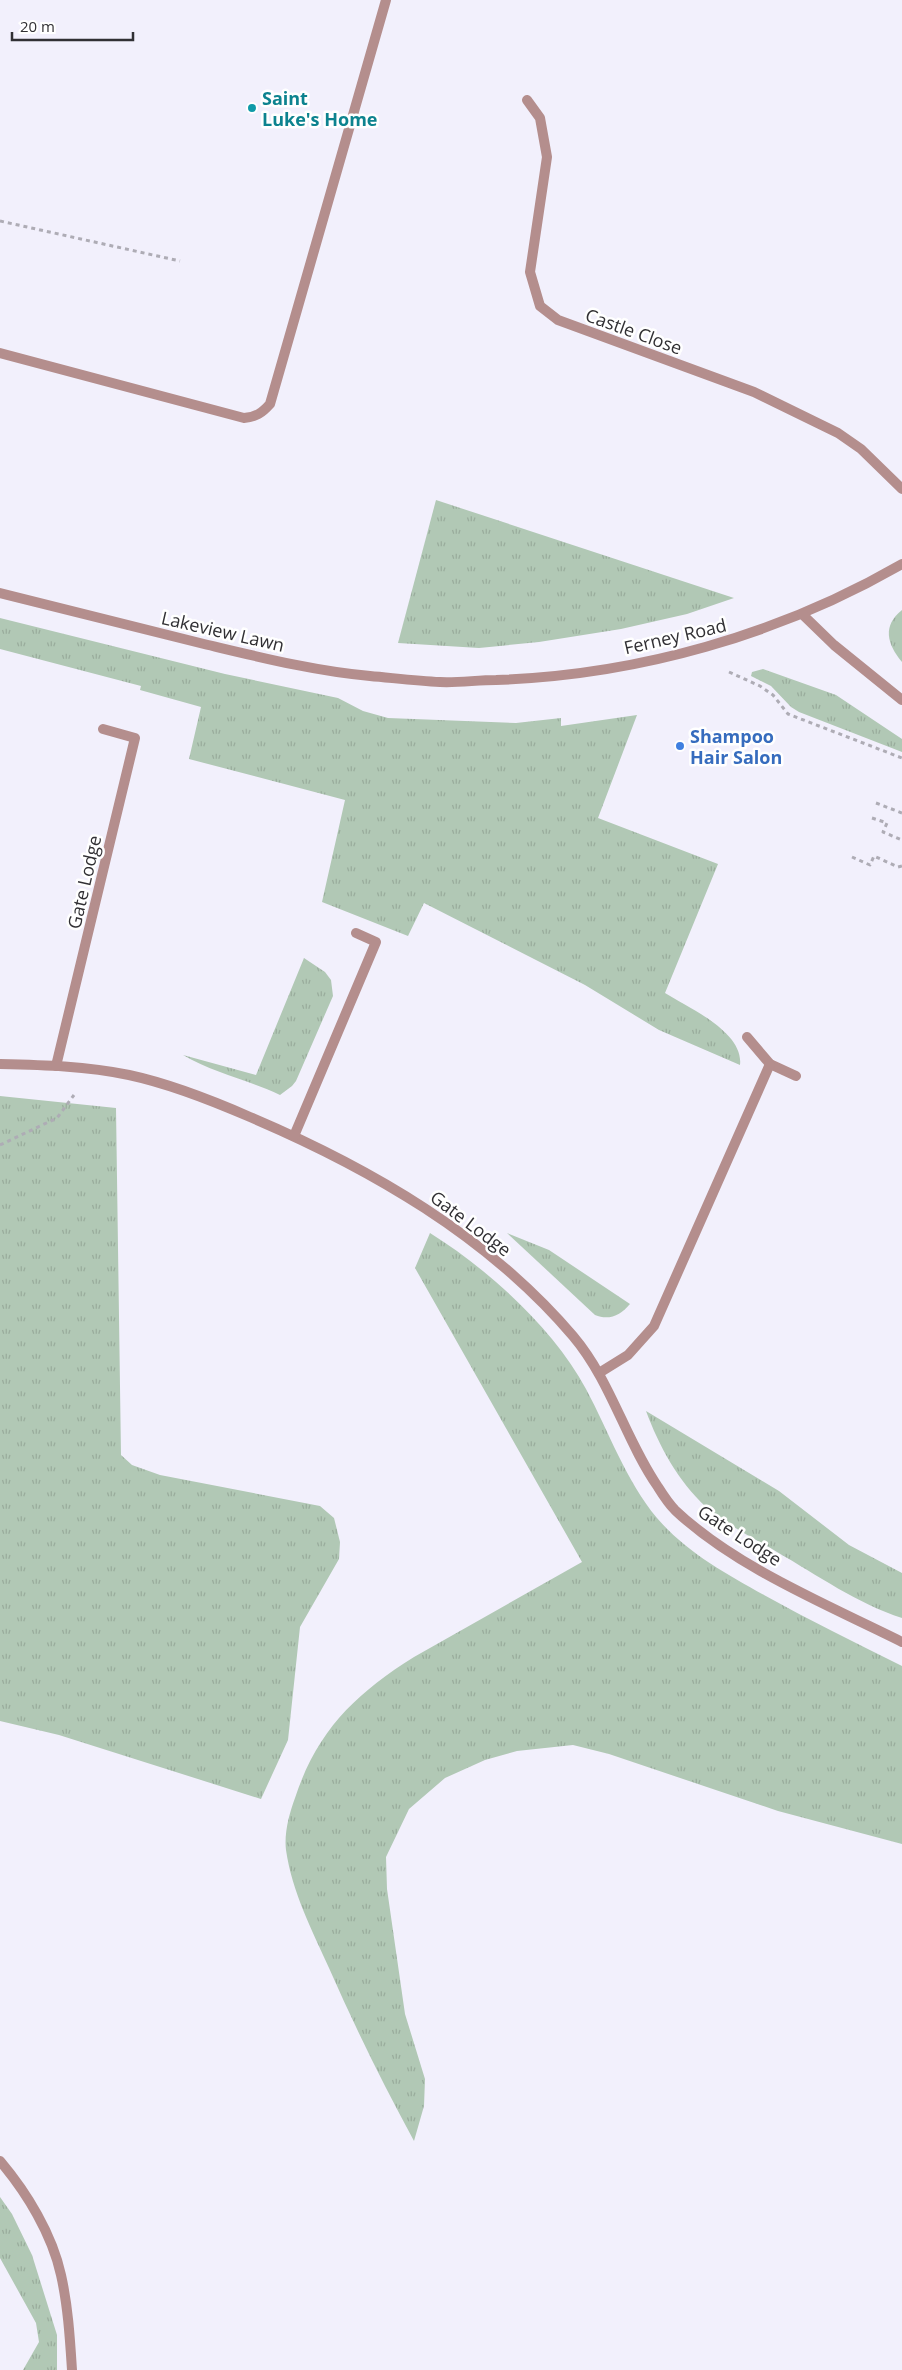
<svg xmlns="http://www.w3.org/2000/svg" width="902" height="2370" viewBox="0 0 902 2370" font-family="'Open Sans',sans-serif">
	<defs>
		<pattern id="grass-tufts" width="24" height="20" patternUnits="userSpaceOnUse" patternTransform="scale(1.25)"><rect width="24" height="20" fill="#b1c8b5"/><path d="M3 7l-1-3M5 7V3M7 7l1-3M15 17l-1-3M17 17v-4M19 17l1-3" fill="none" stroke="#99ac9c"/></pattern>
	</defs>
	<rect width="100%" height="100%" fill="#f2f0fc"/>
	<!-- grass -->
	<g fill="url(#grass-tufts)">
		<path d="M 436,500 L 734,598 L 687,614 L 621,629 L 539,642 L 479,648 L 398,643 Z"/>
		<path d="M 902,610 L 902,662 C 887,644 882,626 902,610 Z"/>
		<path d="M 0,618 L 225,674 L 338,698 L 363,711 L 388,718 L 516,723 L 561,718 L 561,726 L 637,715 L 598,818 L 718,864 L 665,993 C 689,1008 744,1032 740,1065 L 659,1030 L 585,985 L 424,903 L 408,936 L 322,902 L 345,800 L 189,759 L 201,707 L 140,690 L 141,686 L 0,649 Z"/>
		<path d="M 763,669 L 836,695 L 902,739 L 902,752 L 799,712 L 791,707 L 771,686 L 751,676 L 752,672 Z"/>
		<path d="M 304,958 L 325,972 L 331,980 L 333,996 L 296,1081 L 292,1086 L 280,1095 C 249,1080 213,1073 183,1055 L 256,1075 Z"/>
		<path d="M 0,1096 L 116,1108 L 121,1455 L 132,1465 L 160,1475 L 320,1506 L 334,1518 L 340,1542 L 339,1559 L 300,1627 L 288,1740 L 261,1799 L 59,1735 L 0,1721 Z"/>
		<path d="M 430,1233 C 488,1269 554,1329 586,1389 C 609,1432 626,1481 657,1518 C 686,1552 725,1573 764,1595 C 809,1620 856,1643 902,1666 L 902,1844 L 778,1811 L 609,1754 L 573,1745 L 517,1751 L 485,1760 L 445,1778 L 409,1809 L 386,1857 L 387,1889 L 405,2014 L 425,2079 L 424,2106 L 414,2141 C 383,2084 355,2027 329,1968 C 312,1930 292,1892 286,1850 C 284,1834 289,1814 295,1798 C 317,1731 355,1694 414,1657 L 582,1562 L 415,1268 Z"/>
		<path d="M 507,1233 L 549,1250 L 630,1304 C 621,1315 609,1321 595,1315 Z"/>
		<path d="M 646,1411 L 779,1491 L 849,1545 L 902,1573 L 902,1618 C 858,1604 817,1575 777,1552 C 754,1538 726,1525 706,1507 C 678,1481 659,1446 646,1411 Z"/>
		<path d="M 0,2197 L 12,2214 L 32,2255 L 57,2335 L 57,2370 L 23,2370 L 39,2342 L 36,2323 L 0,2258 Z"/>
	</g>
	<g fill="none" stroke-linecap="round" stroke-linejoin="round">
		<!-- path -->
		<g stroke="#aeacb5" stroke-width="3" stroke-dasharray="4 4" stroke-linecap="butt">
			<path d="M 0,221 L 180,261"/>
			<path d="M 729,672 L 760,686 L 773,695 L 788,714 L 902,758"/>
			<path d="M 876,803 L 902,813"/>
			<path d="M 872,818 L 887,823 L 883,832 L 902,840"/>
			<path d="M 852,857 L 870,865 L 874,856 L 898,867 L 902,866"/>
			<path d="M 0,1145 L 57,1118 L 74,1095"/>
		</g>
		<!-- service -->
		<path stroke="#b48e8d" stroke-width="10" d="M 0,353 L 244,418 C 256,417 262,413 270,404 L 386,0"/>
		<!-- minor -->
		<g stroke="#b48e8d" stroke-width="10">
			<path d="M 527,100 L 540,118 L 547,157 L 530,272 L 540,306 L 558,320 L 754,392 L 838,433 L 861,449 L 902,489"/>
			<path d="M 0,593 C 68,610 136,627 204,644 C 259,657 314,671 370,676 C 393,678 417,681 440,682 C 458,683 477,680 496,680 C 638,675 779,635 902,564"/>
			<path d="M 802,614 L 834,645 L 902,700"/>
			<path d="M 747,1037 L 770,1064 L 796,1076"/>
			<path d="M 0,1064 C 43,1065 86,1066 129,1075 C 171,1084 211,1100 250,1117 C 370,1168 488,1236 573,1336 C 611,1381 625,1439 658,1487 C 663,1495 668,1503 675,1510 C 735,1567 828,1605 902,1642"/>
			<path d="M 56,1066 L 135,738 L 103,729"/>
			<path d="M 294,1136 L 376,942 L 356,933"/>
			<path d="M 599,1373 L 628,1355 L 654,1326 L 770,1064"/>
		</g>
		<!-- tertiary -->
		<path stroke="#b48e8d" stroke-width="10" d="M 0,2161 C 27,2193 52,2234 61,2275 C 68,2306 70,2339 72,2370"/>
	</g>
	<!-- markers -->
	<circle fill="#0f9aa8" stroke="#fff" stroke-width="2" cx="252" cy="108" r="5"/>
	<circle fill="#3f7fe0" stroke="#fff" stroke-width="2" cx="680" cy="746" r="5"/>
	<g text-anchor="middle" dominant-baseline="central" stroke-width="5" stroke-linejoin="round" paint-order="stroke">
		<!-- culture labels -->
		<g font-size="18" font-weight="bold" fill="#0d838f" stroke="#fff" text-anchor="start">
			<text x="262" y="98">Saint<tspan x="262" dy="21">Luke's Home</tspan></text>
		</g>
		<!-- street labels -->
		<g font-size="18" fill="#313034" stroke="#fff">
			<text transform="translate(634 331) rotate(20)">Castle Close</text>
			<text transform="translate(223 631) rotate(13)">Lakeview Lawn</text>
			<text transform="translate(675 636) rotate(-13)">Ferney Road</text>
			<text transform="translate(84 882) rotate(-77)">Gate Lodge</text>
			<text transform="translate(471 1223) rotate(37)">Gate Lodge</text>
			<text transform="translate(740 1535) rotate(33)">Gate Lodge</text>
		</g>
		<!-- shop labels -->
		<g font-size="18" font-weight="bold" fill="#366cbe" stroke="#fff" text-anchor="start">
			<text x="690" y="736">Shampoo<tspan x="690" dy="21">Hair Salon</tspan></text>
		</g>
	</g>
	<!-- scale -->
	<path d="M12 32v8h121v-8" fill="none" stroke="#313034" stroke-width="2.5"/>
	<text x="20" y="32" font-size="15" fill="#313034" stroke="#ffffff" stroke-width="4" paint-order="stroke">20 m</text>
</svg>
